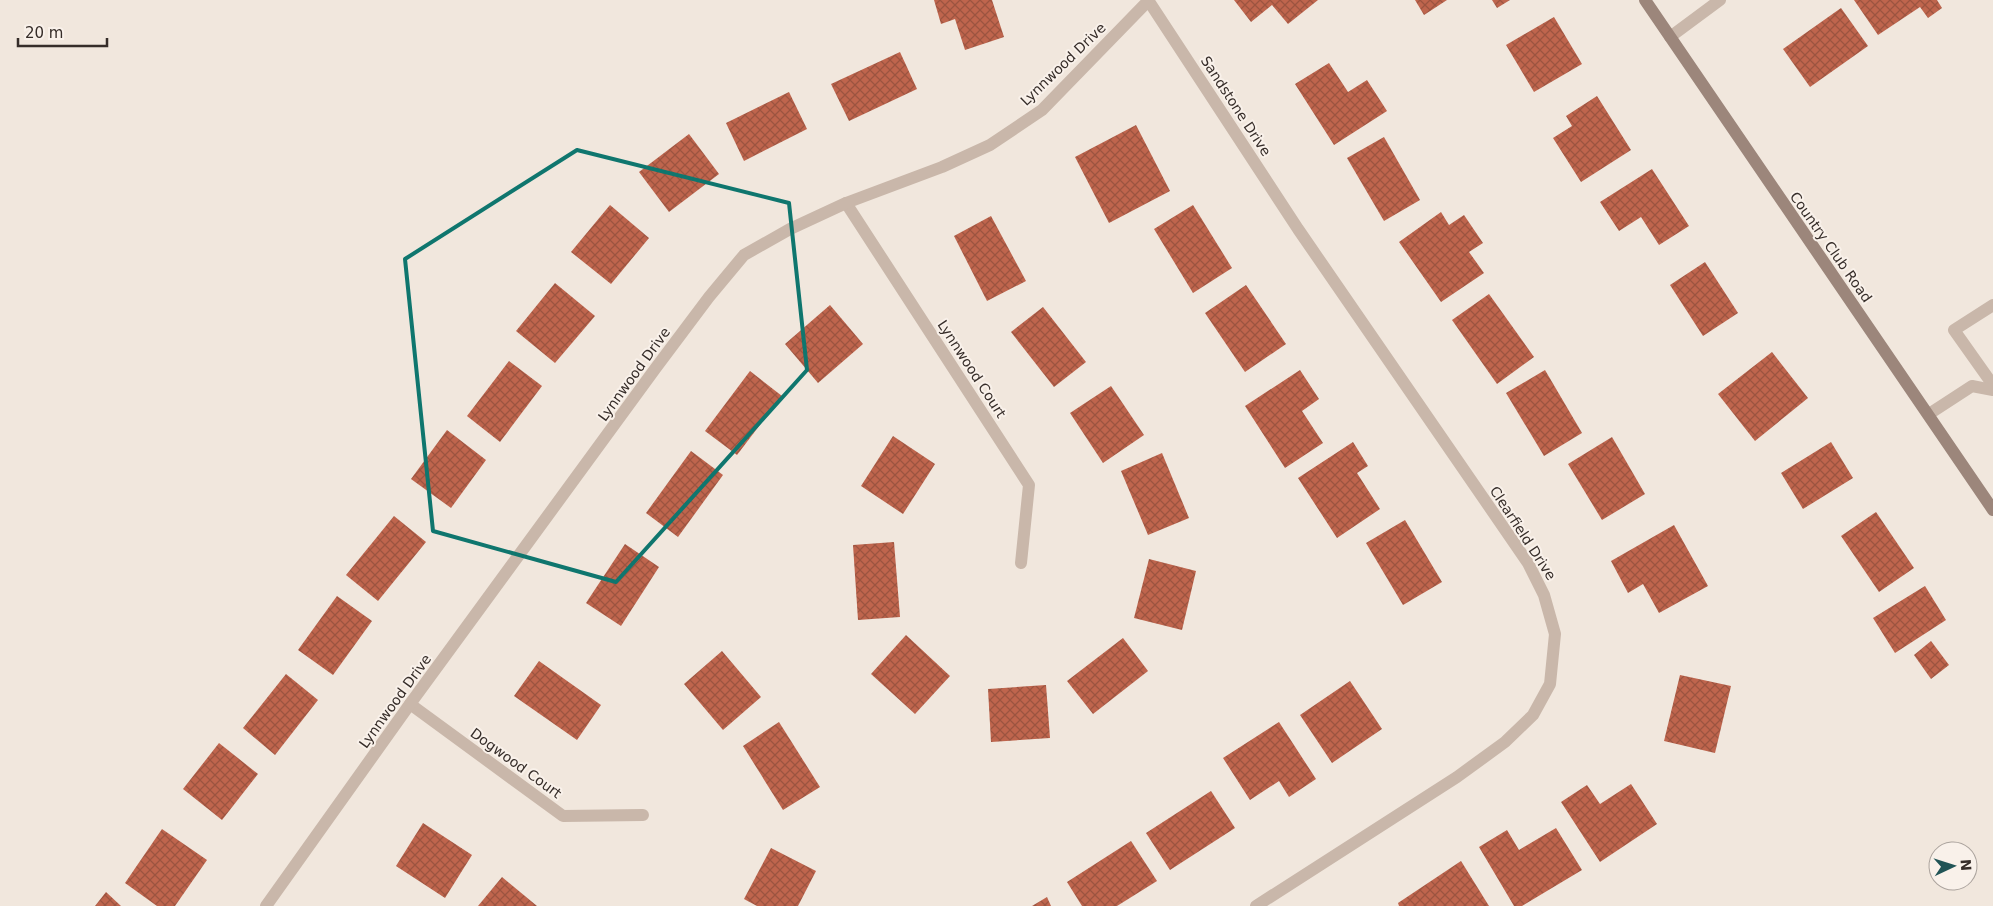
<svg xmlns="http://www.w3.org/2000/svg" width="1993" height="906" viewBox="0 0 1993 906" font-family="'DejaVu Sans',sans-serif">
	<defs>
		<pattern id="building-cross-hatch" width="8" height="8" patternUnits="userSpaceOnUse" patternTransform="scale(1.25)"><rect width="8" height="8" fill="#bf654d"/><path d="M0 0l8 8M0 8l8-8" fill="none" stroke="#9c5440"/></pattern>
	</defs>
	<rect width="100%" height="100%" fill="#f1e7dd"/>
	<!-- building -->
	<g fill="url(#building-cross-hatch)">
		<path d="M 934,0 L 992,0 L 1004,37 L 965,50 L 955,19 L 941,24 Z"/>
		<path d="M 1234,0 L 1318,0 L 1288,24 L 1272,5 L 1251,22 Z"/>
		<path d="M 1415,0 L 1447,0 L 1424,15 Z"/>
		<path d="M 1492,0 L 1510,0 L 1497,8 Z"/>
		<path d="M 1854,0 L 1937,0 L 1942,8 L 1928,18 L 1920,7 L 1878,35 Z"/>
		<path d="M 1841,8 L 1868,46 L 1810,87 L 1783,49 Z"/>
		<path d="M 1554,17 L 1582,64 L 1534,92 L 1506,45 Z"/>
		<path d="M 900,52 L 917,89 L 849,121 L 831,84 Z"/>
		<path d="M 1329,63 L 1348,92 L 1367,80 L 1387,111 L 1334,145 L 1295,84 Z"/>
		<path d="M 789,92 L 807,129 L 744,161 L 726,123 Z"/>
		<path d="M 1597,96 L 1631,150 L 1581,182 L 1553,138 L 1572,126 L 1566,116 Z"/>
		<path d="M 1136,125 L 1170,191 L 1109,223 L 1075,157 Z"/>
		<path d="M 689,134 L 719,174 L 669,212 L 639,172 Z"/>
		<path d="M 1384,137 L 1420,200 L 1384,221 L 1347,158 Z"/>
		<path d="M 1652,169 L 1689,226 L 1659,245 L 1641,217 L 1619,231 L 1600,202 Z"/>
		<path d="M 610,205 L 649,238 L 611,284 L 571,252 Z"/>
		<path d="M 1193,205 L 1232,268 L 1193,293 L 1154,229 Z"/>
		<path d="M 1441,212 L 1449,225 L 1464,215 L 1483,243 L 1469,252 L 1484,273 L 1441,302 L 1399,242 Z"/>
		<path d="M 991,216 L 1026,281 L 987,301 L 954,236 Z"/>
		<path d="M 1705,262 L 1738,313 L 1703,336 L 1670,285 Z"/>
		<path d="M 555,283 L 595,316 L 555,363 L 516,331 Z"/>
		<path d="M 1246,285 L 1286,344 L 1245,372 L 1205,313 Z"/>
		<path d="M 1489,294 L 1534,357 L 1497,384 L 1452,320 Z"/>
		<path d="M 830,305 L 863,344 L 818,383 L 785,344 Z"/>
		<path d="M 1043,307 L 1086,362 L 1054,387 L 1011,332 Z"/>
		<path d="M 1772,352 L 1808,398 L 1755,441 L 1718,394 Z"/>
		<path d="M 509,361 L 542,386 L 500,442 L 467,416 Z"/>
		<path d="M 1300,370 L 1319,399 L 1302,411 L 1323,443 L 1285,468 L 1245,406 Z"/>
		<path d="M 1545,370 L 1582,433 L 1544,456 L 1506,393 Z"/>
		<path d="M 750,371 L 782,396 L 737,455 L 705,431 Z"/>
		<path d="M 1111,386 L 1144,435 L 1103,463 L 1070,413 Z"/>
		<path d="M 447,430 L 486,460 L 451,508 L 411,479 Z"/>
		<path d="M 893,436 L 935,464 L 903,514 L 861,486 Z"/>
		<path d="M 1612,437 L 1645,494 L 1602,520 L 1568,464 Z"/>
		<path d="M 1353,442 L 1368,466 L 1357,473 L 1380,509 L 1337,538 L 1298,478 Z"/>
		<path d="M 1831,442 L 1853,478 L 1803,509 L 1781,473 Z"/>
		<path d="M 691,451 L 723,475 L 678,537 L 646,513 Z"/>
		<path d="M 1162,453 L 1189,518 L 1148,535 L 1121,471 Z"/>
		<path d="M 1876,512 L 1914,568 L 1879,592 L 1841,536 Z"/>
		<path d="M 394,516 L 426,542 L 378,601 L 346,575 Z"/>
		<path d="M 1405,520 L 1442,582 L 1403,605 L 1366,543 Z"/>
		<path d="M 1674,525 L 1708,586 L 1659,613 L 1643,584 L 1628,593 L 1611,561 Z"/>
		<path d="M 894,542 L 900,617 L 858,620 L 853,545 Z"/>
		<path d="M 625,544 L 659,567 L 621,626 L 586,603 Z"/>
		<path d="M 1149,559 L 1196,571 L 1182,630 L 1134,618 Z"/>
		<path d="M 1925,586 L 1946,620 L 1895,653 L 1873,618 Z"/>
		<path d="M 337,596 L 372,621 L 333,675 L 298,650 Z"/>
		<path d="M 906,635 L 950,676 L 915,714 L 871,674 Z"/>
		<path d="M 1123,638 L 1148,671 L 1093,714 L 1067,681 Z"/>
		<path d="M 1931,641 L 1949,665 L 1931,679 L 1914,655 Z"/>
		<path d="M 722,651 L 761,697 L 723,730 L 684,684 Z"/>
		<path d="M 539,661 L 601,705 L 577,740 L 514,696 Z"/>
		<path d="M 286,674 L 318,700 L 275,755 L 243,728 Z"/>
		<path d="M 1680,675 L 1731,686 L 1715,753 L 1664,741 Z"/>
		<path d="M 1350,681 L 1382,729 L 1332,763 L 1300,715 Z"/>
		<path d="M 1046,685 L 1050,738 L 991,742 L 988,689 Z"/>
		<path d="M 779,722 L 820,787 L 783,810 L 743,746 Z"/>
		<path d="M 1279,722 L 1316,779 L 1289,797 L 1279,781 L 1250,800 L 1223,758 Z"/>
		<path d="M 219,743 L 258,774 L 222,820 L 183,789 Z"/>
		<path d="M 1631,784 L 1657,824 L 1600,862 L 1561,802 L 1587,785 L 1600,804 Z"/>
		<path d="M 1211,791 L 1235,828 L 1170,870 L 1146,833 Z"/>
		<path d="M 423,823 L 472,855 L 445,898 L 396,866 Z"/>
		<path d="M 1556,828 L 1582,870 L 1522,906 L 1514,906 L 1479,847 L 1507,830 L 1519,850 Z"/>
		<path d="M 162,829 L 207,860 L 175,906 L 157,906 L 125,883 Z"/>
		<path d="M 1131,841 L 1157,881 L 1117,906 L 1082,906 L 1067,882 Z"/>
		<path d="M 771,848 L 816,871 L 798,906 L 757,906 L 744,899 Z"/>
		<path d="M 1461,861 L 1489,906 L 1399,906 L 1398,903 Z"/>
		<path d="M 502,877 L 537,906 L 478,906 Z"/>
		<path d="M 106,892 L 121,906 L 95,906 Z"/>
		<path d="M 1047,897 L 1051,906 L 1032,906 Z"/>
	</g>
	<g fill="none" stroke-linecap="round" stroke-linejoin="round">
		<!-- lane -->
		<g stroke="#c9b7aa" stroke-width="12">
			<path d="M 1993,305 L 1954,330 L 1993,385"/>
			<path d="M 1929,414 L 1972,386 L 1993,390"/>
		</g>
		<!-- street -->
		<g stroke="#c9b7aa" stroke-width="12">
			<path d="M 1148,0 L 1298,229 L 1528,563 L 1544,595 L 1555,634 L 1550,684 L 1533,715 L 1505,742 L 1457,777 L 1256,906"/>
			<path d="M 1670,37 L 1720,0"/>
			<path d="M 846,203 L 1029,485 L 1021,563"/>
			<path d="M 410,704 L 563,816 L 643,815"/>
			<path d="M 266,906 L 410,704 L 655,369 L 709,297 L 744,255 L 790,229 L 846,203 L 942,167 L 990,145 L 1042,110 L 1149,0"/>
		</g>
		<!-- secondary -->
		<path stroke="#9c867b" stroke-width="12" d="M 1645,0 L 1993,510"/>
	</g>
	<!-- marked area -->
	<path fill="none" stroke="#0f766e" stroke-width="4" stroke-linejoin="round" d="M 577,150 L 789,203 L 807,370 L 616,582 L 433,531 L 405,259 Z"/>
	<g text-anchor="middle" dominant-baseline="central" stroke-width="4" stroke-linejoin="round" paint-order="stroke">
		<!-- street labels -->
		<g font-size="14" fill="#362d29" stroke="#f9f1ea">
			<text transform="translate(1063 64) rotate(-44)">Lynnwood Drive</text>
			<text transform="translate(1236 106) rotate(57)">Sandstone Drive</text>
			<text transform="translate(1831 247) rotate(55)">Country Club Road</text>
			<text transform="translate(972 369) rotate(57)">Lynnwood Court</text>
			<text transform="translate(634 374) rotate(-54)">Lynnwood Drive</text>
			<text transform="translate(1523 533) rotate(57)">Clearfield Drive</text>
			<text transform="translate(395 701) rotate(-54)">Lynnwood Drive</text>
			<text transform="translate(516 763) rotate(36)">Dogwood Court</text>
		</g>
	</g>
	<!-- north arrow -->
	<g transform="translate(1953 866) rotate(86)"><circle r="24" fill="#f9f1ea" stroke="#aba39d"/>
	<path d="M0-4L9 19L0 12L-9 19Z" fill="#215456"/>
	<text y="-8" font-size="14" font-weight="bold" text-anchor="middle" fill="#362d29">N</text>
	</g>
	<!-- scale -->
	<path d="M18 38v8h89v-8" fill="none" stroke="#362d29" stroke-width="2.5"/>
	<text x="25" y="38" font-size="15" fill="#362d29" stroke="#f9f1ea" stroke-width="4" paint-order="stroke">20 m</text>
</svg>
